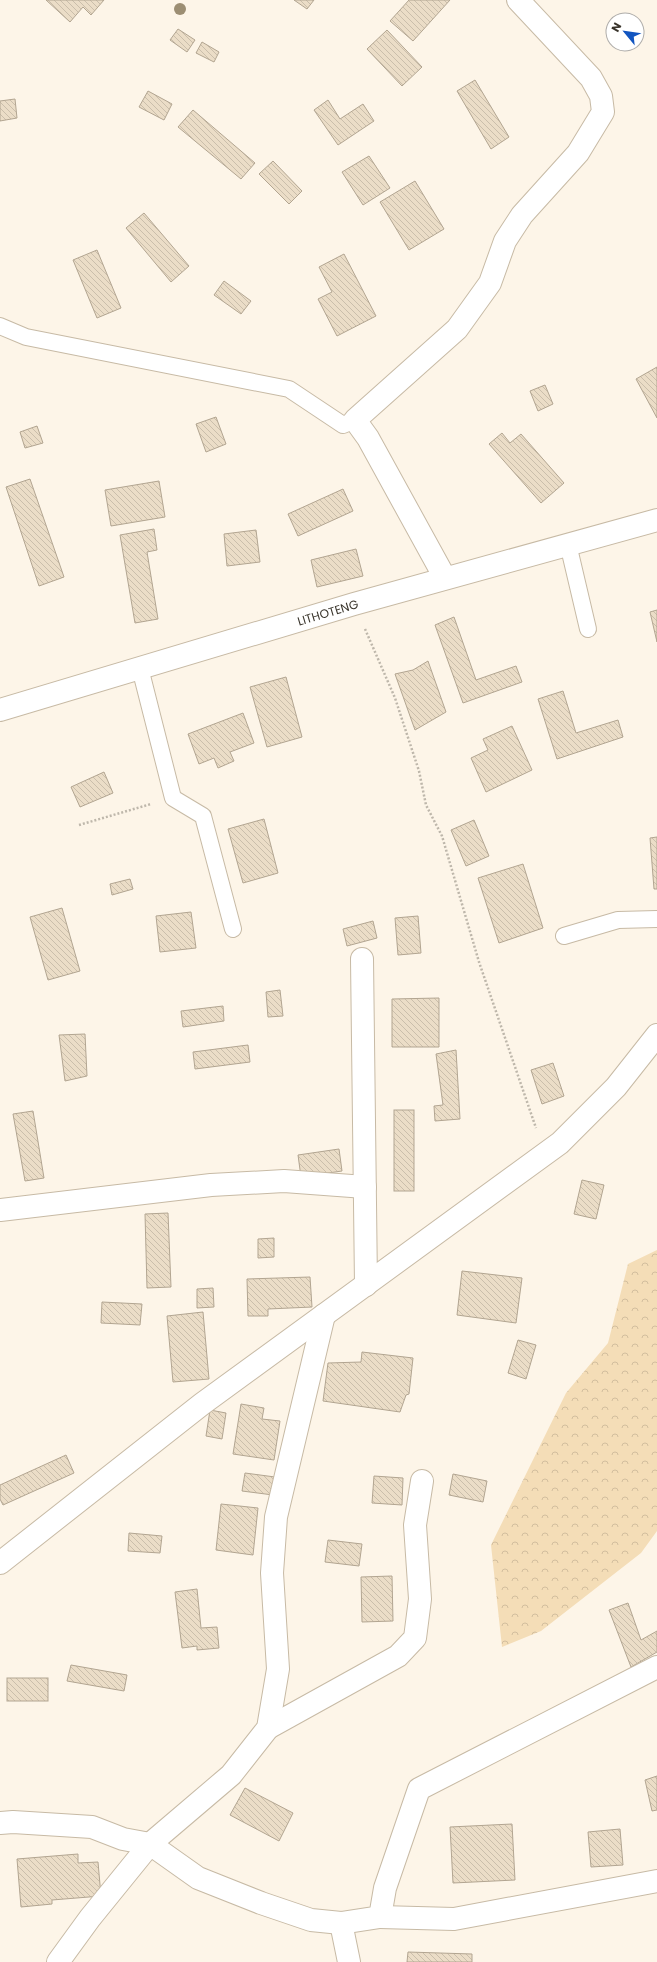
<svg xmlns="http://www.w3.org/2000/svg" width="657" height="1962" viewBox="0 0 657 1962" font-family="Poppins,sans-serif">
	<defs>
		<pattern id="forest-crowns" width="20" height="18" patternUnits="userSpaceOnUse"><rect width="20" height="18" fill="#f4ddb7"/><path d="M2 6a3 3 0 1 1 6 0M12 15a3 3 0 1 1 6 0" fill="none" stroke="#d2be9e"/></pattern>
		<pattern id="building-back-hatch" width="6" height="6" patternUnits="userSpaceOnUse"><rect width="6" height="6" fill="#ebddc7"/><path d="M-1 5l2 2M0 0l6 6M5-1l2 2" fill="none" stroke="#cabeab"/></pattern>
	</defs>
	<rect width="100%" height="100%" fill="#fdf5e8"/>
	<!-- forest -->
	<path fill="url(#forest-crowns)" d="M 657,1250 L 657,1531 L 641,1553 L 541,1631 L 502,1647 L 491,1545 L 566,1393 L 608,1343 L 628,1264 Z"/>
	<!-- building -->
	<g fill="url(#building-back-hatch)" stroke="#b2a591">
		<path d="M 46,0 L 104,0 L 91,15 L 83,7 L 70,22 Z"/>
		<path d="M 294,0 L 314,0 L 307,9 Z"/>
		<path d="M 409,0 L 450,0 L 413,41 L 390,21 Z"/>
		<path d="M 178,29 L 195,40 L 187,52 L 170,40 Z"/>
		<path d="M 387,30 L 422,67 L 402,86 L 367,49 Z"/>
		<path d="M 202,42 L 219,52 L 214,62 L 196,53 Z"/>
		<path d="M 475,80 L 509,137 L 491,149 L 457,91 Z"/>
		<path d="M 148,91 L 172,104 L 164,120 L 139,107 Z"/>
		<path d="M 15,99 L 17,118 L 0,121 L 0,101 Z"/>
		<path d="M 328,100 L 340,119 L 363,104 L 374,121 L 338,145 L 314,110 Z"/>
		<path d="M 193,110 L 255,163 L 241,179 L 178,127 Z"/>
		<path d="M 369,156 L 390,188 L 363,205 L 342,172 Z"/>
		<path d="M 273,161 L 302,191 L 289,204 L 259,174 Z"/>
		<path d="M 415,181 L 444,229 L 409,250 L 380,202 Z"/>
		<path d="M 144,213 L 189,266 L 171,282 L 126,228 Z"/>
		<path d="M 97,250 L 121,308 L 97,318 L 73,260 Z"/>
		<path d="M 344,254 L 376,316 L 337,336 L 318,299 L 332,292 L 319,267 Z"/>
		<path d="M 224,281 L 251,301 L 241,314 L 214,295 Z"/>
		<path d="M 657,367 L 657,418 L 636,379 Z"/>
		<path d="M 545,385 L 553,404 L 538,411 L 530,391 Z"/>
		<path d="M 216,417 L 226,444 L 206,452 L 196,424 Z"/>
		<path d="M 37,426 L 43,443 L 25,448 L 20,432 Z"/>
		<path d="M 502,433 L 510,443 L 521,434 L 564,483 L 541,503 L 489,444 Z"/>
		<path d="M 30,479 L 64,577 L 39,586 L 6,487 Z"/>
		<path d="M 159,481 L 165,517 L 111,526 L 105,490 Z"/>
		<path d="M 343,489 L 353,511 L 298,536 L 288,514 Z"/>
		<path d="M 154,529 L 157,550 L 147,552 L 158,619 L 135,623 L 120,535 Z"/>
		<path d="M 256,530 L 260,562 L 227,566 L 224,534 Z"/>
		<path d="M 356,549 L 363,576 L 317,587 L 311,560 Z"/>
		<path d="M 657,610 L 657,642 L 650,612 Z"/>
		<path d="M 454,617 L 476,680 L 516,666 L 522,682 L 463,703 L 435,625 Z"/>
		<path d="M 428,661 L 446,712 L 415,730 L 395,674 L 413,670 Z"/>
		<path d="M 286,677 L 302,737 L 267,747 L 250,687 Z"/>
		<path d="M 563,691 L 576,733 L 618,720 L 623,737 L 557,759 L 538,699 Z"/>
		<path d="M 243,713 L 254,743 L 230,752 L 234,761 L 218,768 L 214,758 L 199,764 L 188,734 Z"/>
		<path d="M 512,726 L 532,770 L 486,792 L 471,758 L 488,750 L 483,739 Z"/>
		<path d="M 104,772 L 113,793 L 80,807 L 71,787 Z"/>
		<path d="M 264,819 L 278,873 L 243,883 L 228,829 Z"/>
		<path d="M 474,820 L 489,856 L 466,866 L 451,830 Z"/>
		<path d="M 657,837 L 657,889 L 654,889 L 650,838 Z"/>
		<path d="M 523,864 L 543,928 L 499,943 L 478,878 Z"/>
		<path d="M 130,879 L 133,889 L 112,895 L 110,884 Z"/>
		<path d="M 62,908 L 80,971 L 48,980 L 30,917 Z"/>
		<path d="M 191,912 L 196,948 L 160,952 L 156,916 Z"/>
		<path d="M 418,916 L 421,953 L 398,955 L 395,918 Z"/>
		<path d="M 373,921 L 377,938 L 347,946 L 343,929 Z"/>
		<path d="M 280,990 L 283,1016 L 268,1017 L 266,992 Z"/>
		<path d="M 439,998 L 439,1047 L 392,1047 L 392,999 Z"/>
		<path d="M 223,1006 L 224,1021 L 183,1027 L 181,1011 Z"/>
		<path d="M 85,1034 L 87,1076 L 65,1081 L 59,1035 Z"/>
		<path d="M 248,1045 L 250,1062 L 195,1069 L 193,1052 Z"/>
		<path d="M 456,1050 L 460,1119 L 435,1121 L 434,1106 L 443,1105 L 436,1054 Z"/>
		<path d="M 553,1063 L 564,1096 L 542,1104 L 531,1070 Z"/>
		<rect x="394" y="1110" width="20" height="81"/>
		<path d="M 33,1111 L 44,1178 L 25,1181 L 13,1114 Z"/>
		<path d="M 339,1149 L 342,1171 L 301,1177 L 298,1155 Z"/>
		<path d="M 582,1180 L 604,1185 L 596,1219 L 574,1214 Z"/>
		<path d="M 168,1213 L 171,1287 L 147,1288 L 145,1214 Z"/>
		<path d="M 274,1238 L 274,1257 L 258,1258 L 258,1239 Z"/>
		<path d="M 462,1271 L 522,1278 L 516,1323 L 457,1315 Z"/>
		<path d="M 310,1277 L 312,1307 L 268,1309 L 268,1316 L 248,1316 L 247,1279 Z"/>
		<path d="M 213,1288 L 214,1307 L 197,1308 L 197,1289 Z"/>
		<path d="M 102,1302 L 142,1304 L 140,1325 L 101,1323 Z"/>
		<path d="M 203,1312 L 209,1379 L 173,1382 L 167,1316 Z"/>
		<path d="M 518,1340 L 536,1345 L 526,1379 L 508,1373 Z"/>
		<path d="M 362,1352 L 413,1358 L 409,1394 L 406,1395 L 400,1412 L 323,1401 L 328,1363 L 361,1362 Z"/>
		<path d="M 241,1404 L 264,1408 L 262,1419 L 280,1421 L 274,1460 L 233,1454 Z"/>
		<path d="M 210,1410 L 226,1413 L 222,1439 L 206,1436 Z"/>
		<path d="M 66,1455 L 74,1473 L 3,1505 L 0,1499 L 0,1485 Z"/>
		<path d="M 245,1473 L 275,1477 L 273,1495 L 242,1491 Z"/>
		<path d="M 453,1474 L 487,1481 L 483,1502 L 449,1495 Z"/>
		<path d="M 374,1476 L 403,1478 L 402,1505 L 372,1503 Z"/>
		<path d="M 221,1504 L 258,1508 L 253,1555 L 216,1550 Z"/>
		<path d="M 129,1533 L 162,1536 L 160,1553 L 128,1551 Z"/>
		<path d="M 328,1540 L 362,1544 L 359,1566 L 325,1562 Z"/>
		<path d="M 392,1576 L 393,1621 L 362,1622 L 361,1577 Z"/>
		<path d="M 197,1589 L 201,1628 L 217,1627 L 219,1648 L 197,1650 L 197,1646 L 182,1648 L 175,1592 Z"/>
		<path d="M 628,1603 L 641,1640 L 657,1631 L 657,1652 L 631,1667 L 609,1610 Z"/>
		<path d="M 71,1665 L 127,1675 L 124,1691 L 67,1681 Z"/>
		<rect x="7" y="1678" width="41" height="23"/>
		<path d="M 657,1776 L 657,1810 L 652,1811 L 645,1780 Z"/>
		<path d="M 245,1788 L 293,1813 L 279,1841 L 230,1815 Z"/>
		<path d="M 512,1824 L 515,1880 L 453,1883 L 450,1827 Z"/>
		<path d="M 620,1829 L 623,1865 L 591,1867 L 588,1832 Z"/>
		<path d="M 78,1854 L 78,1863 L 98,1862 L 101,1896 L 52,1900 L 52,1904 L 21,1907 L 17,1859 Z"/>
		<path d="M 408,1952 L 472,1954 L 472,1962 L 407,1962 Z"/>
	</g>
	<g fill="none" stroke-linecap="round" stroke-linejoin="round">
		<defs>
			<g id="service">
				<path d="M 0,326 L 26,337 L 289,389 L 343,425 L 355,420"/>
				<path d="M 568,544 L 588,629"/>
				<path d="M 140,668 L 173,798 L 203,816 L 233,929"/>
				<path d="M 564,936 L 618,920 L 657,919"/>
			</g>
			<g id="minor">
				<path d="M 445,578 L 368,438 L 355,420 L 457,329 L 490,283 L 505,241 L 522,215 L 578,153 L 603,112 L 601,96 L 591,78 L 518,0"/>
				<path d="M 362,959 L 366,1285"/>
				<path d="M 0,1210 L 211,1185 L 284,1181 L 365,1187"/>
				<path d="M 0,1563 L 202,1404 L 560,1143 L 616,1087 L 657,1035"/>
				<path d="M 268,1728 L 398,1656 L 415,1638 L 420,1599 L 415,1525 L 422,1481"/>
				<path d="M 0,1823 L 13,1822 L 92,1827 L 123,1839 L 150,1844 L 198,1878 L 261,1903 L 311,1920 L 341,1923 L 380,1917 L 385,1888 L 419,1789 L 657,1667"/>
				<path d="M 380,1917 L 454,1919 L 657,1881"/>
				<path d="M 341,1923 L 349,1962"/>
				<path d="M 58,1962 L 90,1918 L 150,1844 L 231,1775 L 268,1728 L 278,1669 L 272,1573 L 276,1517 L 324,1315"/>
			</g>
			<g id="secondary">
				<path id="s1" d="M 0,710 L 354,604 L 657,520"/>
			</g>
		</defs>
		<!-- service casing -->
		<use href="#service" stroke="#c7baa5" stroke-width="18"/>
		<!-- minor casing -->
		<use href="#minor" stroke="#c7baa5" stroke-width="24"/>
		<!-- secondary casing -->
		<use href="#secondary" stroke="#c7baa5" stroke-width="24"/>
		<!-- path -->
		<g stroke="#beb7ab" stroke-width="2.5" stroke-dasharray="2 2" stroke-linecap="butt">
			<path d="M 365,629 L 395,698 L 419,771 L 426,805 L 442,836 L 479,962 L 536,1128"/>
			<path d="M 79,825 L 151,804"/>
		</g>
		<!-- service -->
		<use href="#service" stroke="#fff" stroke-width="16"/>
		<!-- minor -->
		<use href="#minor" stroke="#fff" stroke-width="22"/>
		<!-- secondary -->
		<use href="#secondary" stroke="#fff" stroke-width="22"/>
	</g>
	<!-- trees -->
	<circle fill="#9c8e73" cx="180" cy="9" r="6"/>
	<g text-anchor="middle" dominant-baseline="central" stroke-width="3.5" stroke-linejoin="round" paint-order="stroke">
		<!-- street labels -->
		<g font-size="12" fill="#38332a" stroke="#fff">
			<text stroke="none"><textPath href="#s1" startOffset="342">LITHOTENG</textPath></text>
		</g>
	</g>
	<!-- north arrow -->
	<g transform="translate(625 32) rotate(299)"><circle r="19" fill="#ffffff" stroke="#afadaa"/>
	<path d="M0-3L7 15L0 10L-7 15Z" fill="#1255c0"/>
	<text y="-6" font-size="11" font-weight="bold" text-anchor="middle" fill="#38332a">N</text>
	</g>
</svg>
